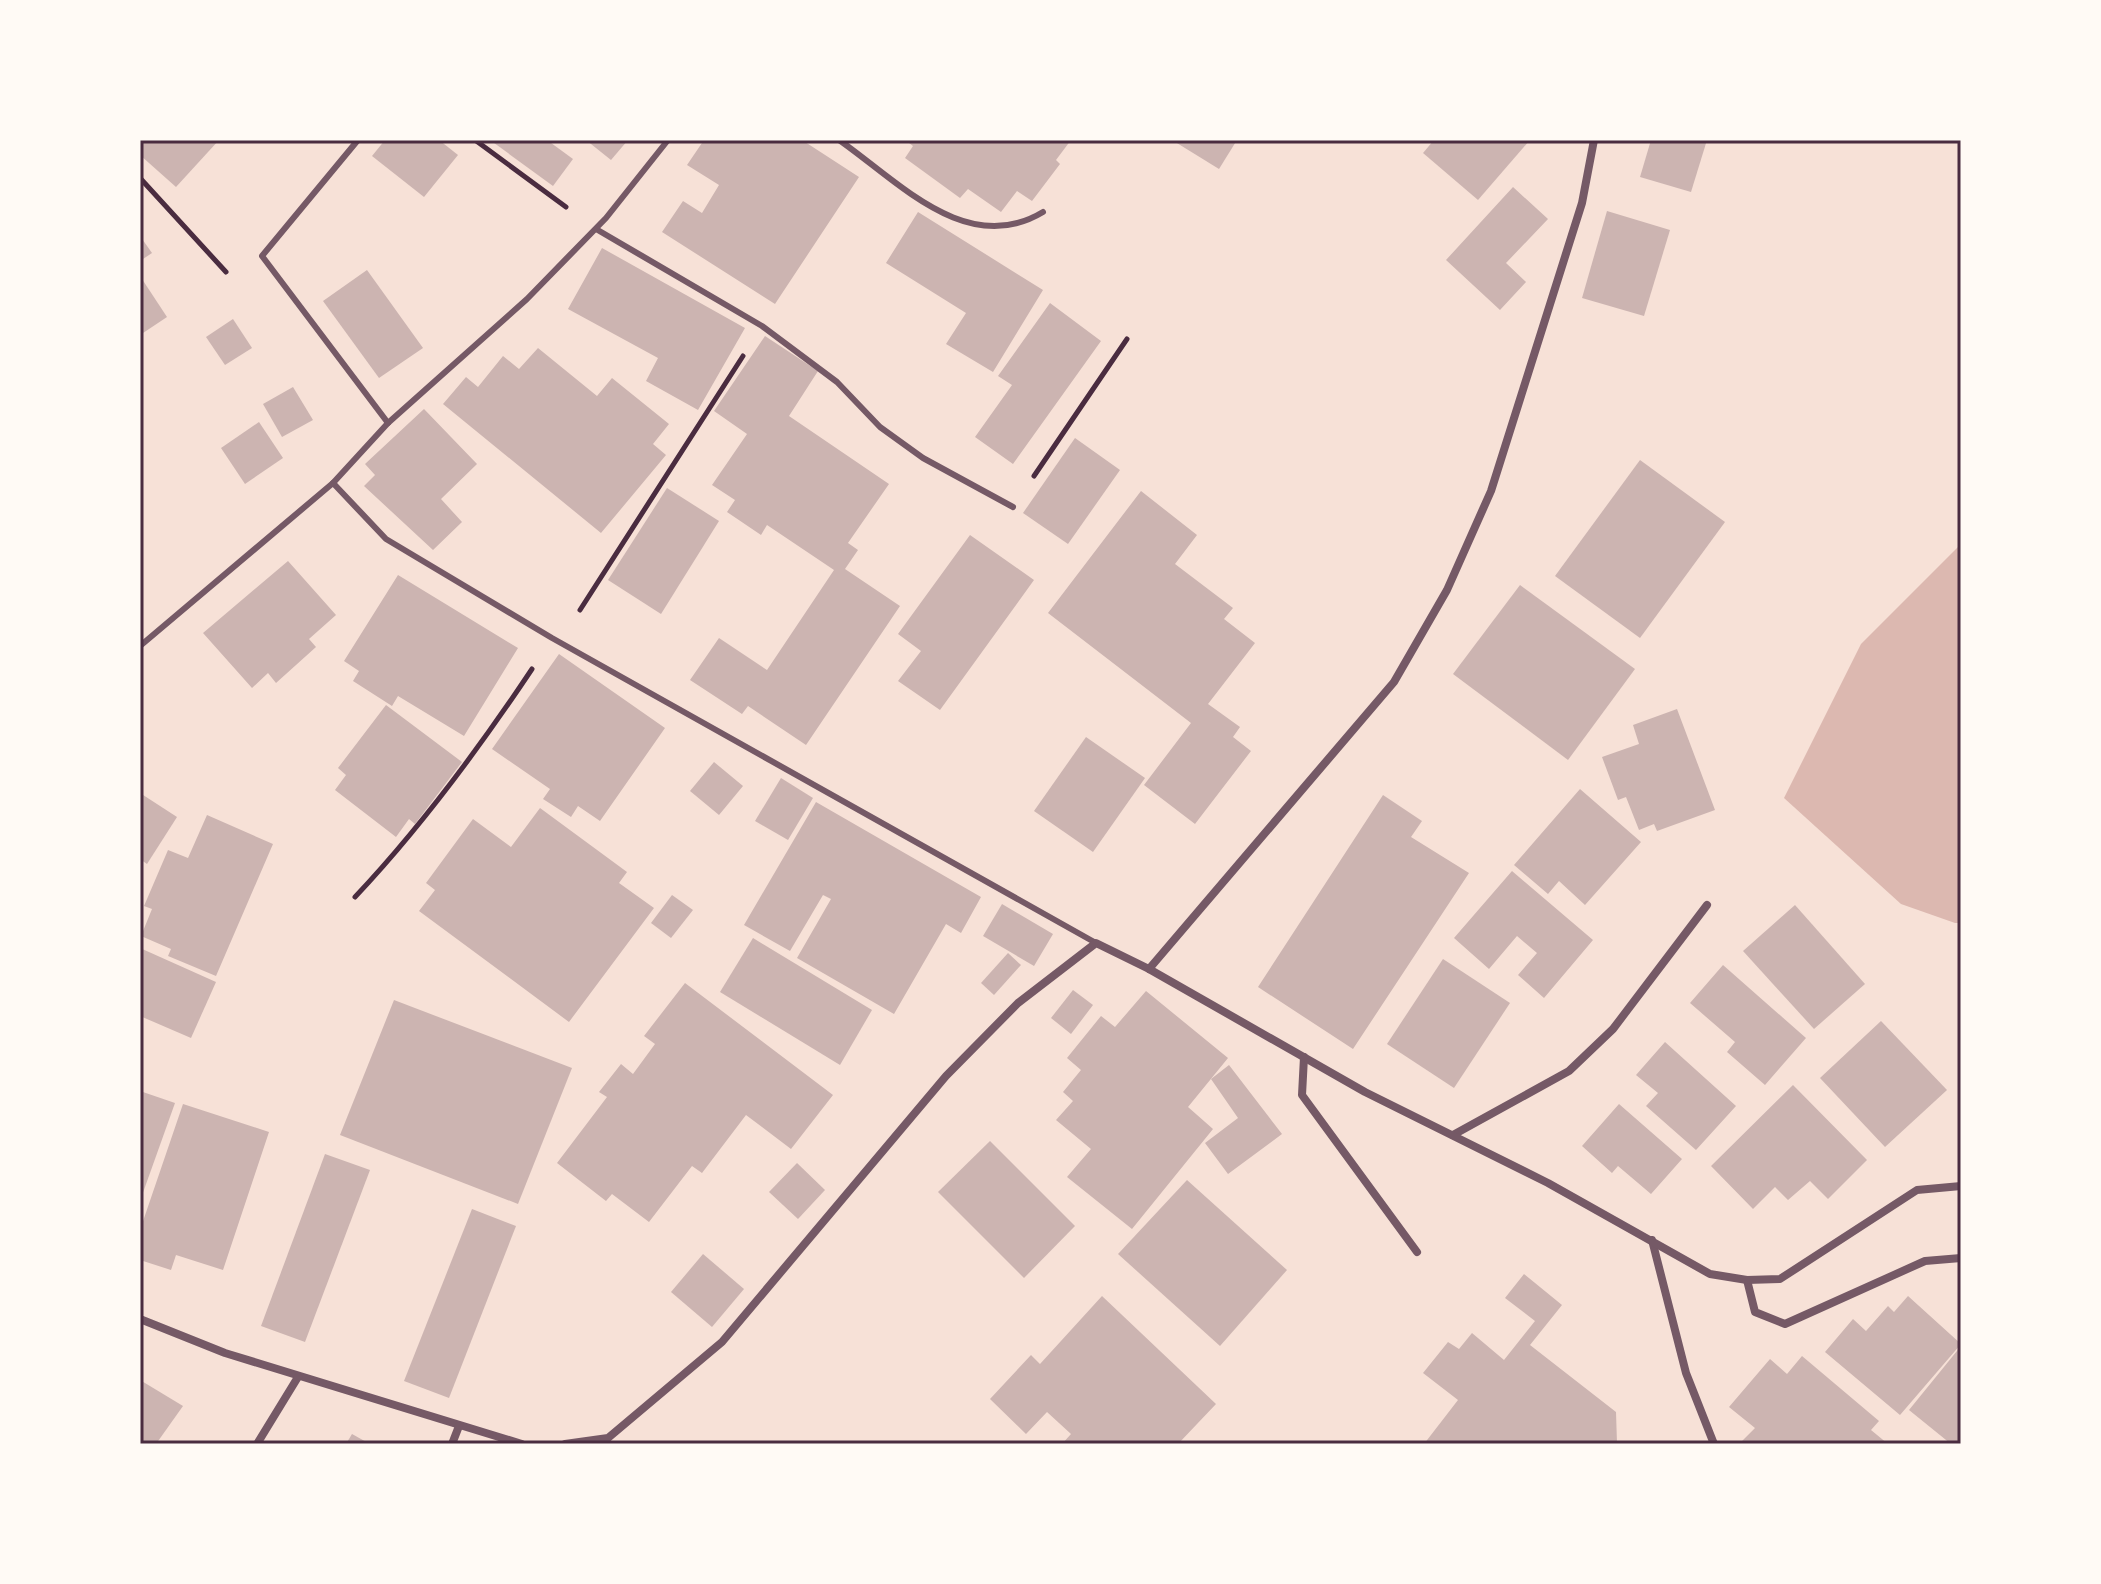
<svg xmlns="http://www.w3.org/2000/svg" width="2101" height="1584" viewBox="0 0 2101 1584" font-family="Quicksand,sans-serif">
	<rect width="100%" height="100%" fill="#f7e1d7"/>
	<!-- water -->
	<path fill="#dcb8b0" d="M 1961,544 L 1961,923 L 1955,923 L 1901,904 L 1784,798 L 1861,644 Z"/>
	<!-- building -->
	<g fill="#ccb4b1">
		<path d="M 140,140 L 219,140 L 176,187 L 140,155 Z"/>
		<path d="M 385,140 L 439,140 L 458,155 L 424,197 L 372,156 Z"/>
		<path d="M 490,140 L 547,140 L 573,159 L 553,186 Z"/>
		<path d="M 586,140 L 628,140 L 611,160 Z"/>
		<path d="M 704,140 L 802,140 L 859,177 L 775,304 L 662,232 L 683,201 L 702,213 L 719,185 L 687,165 Z"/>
		<path d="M 905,140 L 1071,140 L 1056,160 L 1060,164 L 1032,201 L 1017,191 L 1001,212 L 968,189 L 960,198 L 905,158 L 913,146 Z"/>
		<path d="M 1172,140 L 1237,140 L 1219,169 Z"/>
		<path d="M 1434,140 L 1530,140 L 1478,200 L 1423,153 Z"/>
		<path d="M 1651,140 L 1707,140 L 1691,192 L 1640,177 Z"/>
		<path d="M 1513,187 L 1548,219 L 1506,263 L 1526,282 L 1500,310 L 1446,260 Z"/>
		<path d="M 1607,211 L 1670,230 L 1644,316 L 1582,298 Z"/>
		<path d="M 918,212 L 1043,290 L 993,372 L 946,344 L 966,313 L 886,263 Z"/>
		<path d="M 140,236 L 152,253 L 140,261 Z"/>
		<path d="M 602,248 L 745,328 L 698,410 L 646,381 L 658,358 L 568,309 Z"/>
		<path d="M 367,270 L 423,348 L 379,378 L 323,301 Z"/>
		<path d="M 140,276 L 167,317 L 140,335 Z"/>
		<path d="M 1050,303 L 1101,341 L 1013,464 L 975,437 L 1012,385 L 998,376 Z"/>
		<path d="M 233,319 L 252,348 L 225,365 L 206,337 Z"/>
		<path d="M 765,336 L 818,371 L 789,416 L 889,484 L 848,543 L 858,550 L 845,569 L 900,606 L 806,745 L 748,706 L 742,714 L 690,680 L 719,638 L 767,670 L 834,570 L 767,525 L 761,535 L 727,512 L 735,500 L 712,485 L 747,434 L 714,411 Z"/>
		<path d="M 538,348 L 597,396 L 612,378 L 669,424 L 653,444 L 666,455 L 601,533 L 443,404 L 466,377 L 478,387 L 503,356 L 519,369 Z"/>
		<path d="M 293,387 L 313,420 L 282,437 L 263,404 Z"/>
		<path d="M 424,409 L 477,464 L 441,499 L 462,522 L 433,550 L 364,486 L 375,475 L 365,464 Z"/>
		<path d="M 259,422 L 283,458 L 245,484 L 221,448 Z"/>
		<path d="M 1075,438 L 1120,470 L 1068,544 L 1023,513 Z"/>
		<path d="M 1640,460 L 1725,522 L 1640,638 L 1555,576 Z"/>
		<path d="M 667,488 L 719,521 L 661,614 L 608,580 Z"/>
		<path d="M 1141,491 L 1197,535 L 1175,564 L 1233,608 L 1224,619 L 1255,643 L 1208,704 L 1240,727 L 1233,737 L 1251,751 L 1195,824 L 1144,785 L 1191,723 L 1048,613 Z"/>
		<path d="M 970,535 L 1034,580 L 940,710 L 898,681 L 921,651 L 898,634 Z"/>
		<path d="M 288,561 L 336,615 L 309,639 L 316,647 L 276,683 L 268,673 L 252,688 L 203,633 Z"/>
		<path d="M 398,575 L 518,648 L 464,736 L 398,696 L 392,706 L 353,681 L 359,671 L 344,661 Z"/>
		<path d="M 1520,585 L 1635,669 L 1568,760 L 1453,674 Z"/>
		<path d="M 559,654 L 665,728 L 600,821 L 578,806 L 571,817 L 543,799 L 550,789 L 492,749 Z"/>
		<path d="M 386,705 L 462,762 L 415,824 L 409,819 L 396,837 L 335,790 L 346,775 L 338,768 Z"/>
		<path d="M 1677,709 L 1715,810 L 1657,831 L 1654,824 L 1639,830 L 1626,797 L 1618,800 L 1602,757 L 1639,744 L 1633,725 Z"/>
		<path d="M 1086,737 L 1145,778 L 1093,852 L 1034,811 Z"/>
		<path d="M 714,762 L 743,786 L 719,815 L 690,791 Z"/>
		<path d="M 781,778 L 813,798 L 788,840 L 755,821 Z"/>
		<path d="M 1580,789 L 1641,842 L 1585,905 L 1559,881 L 1548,894 L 1514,865 Z"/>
		<path d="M 140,793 L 177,817 L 147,864 L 140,859 Z"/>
		<path d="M 1383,795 L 1422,821 L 1411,837 L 1469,873 L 1353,1049 L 1258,987 Z"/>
		<path d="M 816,802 L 981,897 L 961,933 L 946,924 L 894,1014 L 797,958 L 831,899 L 823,895 L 790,951 L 744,925 Z"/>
		<path d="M 540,808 L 627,872 L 619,883 L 654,908 L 569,1022 L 419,911 L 435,890 L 426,883 L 473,819 L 511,847 Z"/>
		<path d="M 207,815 L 273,844 L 216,976 L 168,956 L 171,949 L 141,936 L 152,909 L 144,906 L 168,850 L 188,858 Z"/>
		<path d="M 1512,871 L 1593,940 L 1544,998 L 1518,975 L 1537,953 L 1517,936 L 1489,969 L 1454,938 Z"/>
		<path d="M 672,895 L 693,910 L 671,938 L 651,923 Z"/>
		<path d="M 1002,904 L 1053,934 L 1034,966 L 983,936 Z"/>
		<path d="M 1795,905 L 1865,984 L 1814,1029 L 1743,951 Z"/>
		<path d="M 753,938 L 872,1010 L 840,1065 L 720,992 Z"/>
		<path d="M 140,948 L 216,982 L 191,1038 L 140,1016 Z"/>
		<path d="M 1008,953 L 1021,965 L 994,995 L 981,983 Z"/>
		<path d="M 1443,959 L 1510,1003 L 1454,1088 L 1387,1044 Z"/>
		<path d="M 1723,965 L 1806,1038 L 1765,1085 L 1727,1052 L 1735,1042 L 1690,1003 Z"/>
		<path d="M 685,983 L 833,1095 L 791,1149 L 746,1115 L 702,1173 L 692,1166 L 649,1222 L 612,1194 L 606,1201 L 557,1163 L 607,1097 L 599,1092 L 621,1064 L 633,1074 L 655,1044 L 644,1036 Z"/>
		<path d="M 1073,990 L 1093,1005 L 1071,1034 L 1051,1018 Z"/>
		<path d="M 1146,991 L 1228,1058 L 1188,1107 L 1213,1129 L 1132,1229 L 1067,1177 L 1091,1149 L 1056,1120 L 1073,1101 L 1063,1092 L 1081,1070 L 1067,1058 L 1101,1016 L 1115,1027 Z"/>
		<path d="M 394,1000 L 572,1068 L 518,1204 L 340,1135 Z"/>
		<path d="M 1881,1021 L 1947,1090 L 1885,1147 L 1820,1078 Z"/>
		<path d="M 1665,1042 L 1736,1106 L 1696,1150 L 1646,1106 L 1658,1093 L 1636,1075 Z"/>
		<path d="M 1229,1065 L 1282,1134 L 1228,1174 L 1205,1143 L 1238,1118 L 1211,1079 Z"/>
		<path d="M 1793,1085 L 1867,1160 L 1828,1199 L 1810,1181 L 1788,1200 L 1775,1187 L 1753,1209 L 1711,1166 Z"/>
		<path d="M 140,1091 L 175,1103 L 140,1201 Z"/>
		<path d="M 183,1104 L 269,1132 L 223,1270 L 176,1255 L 171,1270 L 140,1260 L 140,1230 Z"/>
		<path d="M 1619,1104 L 1682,1159 L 1651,1194 L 1618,1166 L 1612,1173 L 1582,1146 Z"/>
		<path d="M 990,1141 L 1075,1226 L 1024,1278 L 938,1192 Z"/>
		<path d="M 325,1154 L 370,1170 L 305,1342 L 261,1326 Z"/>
		<path d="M 797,1163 L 825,1190 L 798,1219 L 769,1192 Z"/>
		<path d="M 1187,1180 L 1287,1270 L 1220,1346 L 1118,1254 Z"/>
		<path d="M 472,1209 L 516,1226 L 449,1398 L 404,1381 Z"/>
		<path d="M 703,1254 L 744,1289 L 712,1327 L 671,1292 Z"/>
		<path d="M 1524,1274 L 1562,1305 L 1530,1345 L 1616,1412 L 1617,1443 L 1424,1444 L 1458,1400 L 1423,1373 L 1448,1342 L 1459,1349 L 1472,1333 L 1504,1360 L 1535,1321 L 1505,1298 Z"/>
		<path d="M 1102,1296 L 1216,1404 L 1178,1444 L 1062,1444 L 1071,1434 L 1047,1412 L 1026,1434 L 990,1399 L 1031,1355 L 1040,1364 Z"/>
		<path d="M 1908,1296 L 1961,1344 L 1900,1415 L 1825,1352 L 1853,1319 L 1866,1331 L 1888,1306 L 1894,1312 Z"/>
		<path d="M 1961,1346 L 1961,1444 L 1951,1444 L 1909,1410 Z"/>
		<path d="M 1802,1356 L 1879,1421 L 1871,1430 L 1888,1444 L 1742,1441 L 1755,1428 L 1729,1407 L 1770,1359 L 1787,1374 Z"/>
		<path d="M 140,1380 L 183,1406 L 156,1444 L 140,1444 Z"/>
		<path d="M 352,1434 L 370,1444 L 346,1444 Z"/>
	</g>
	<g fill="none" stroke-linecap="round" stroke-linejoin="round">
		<!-- path -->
		<g stroke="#4a2c40" stroke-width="5">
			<path d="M 475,140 L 566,207"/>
			<path d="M 140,178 L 226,272"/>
			<path d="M 1034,476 L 1127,339"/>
			<path d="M 580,610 L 743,356"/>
			<path d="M 355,897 C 422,826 478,750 532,669"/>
		</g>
		<!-- service -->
		<g stroke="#755966" stroke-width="6">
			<path d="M 358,140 L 262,256 L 388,423"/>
			<path d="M 839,140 C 898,181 967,258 1043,212"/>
			<path d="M 596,229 L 762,326 L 837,382 L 880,427 L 923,458 L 1013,507"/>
			<path d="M 333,483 L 386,539 L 552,638 L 1096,943"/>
			<path d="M 140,646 L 333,483 L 388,423 L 527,299 L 606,218 L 668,140"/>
		</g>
		<!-- minor -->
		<g stroke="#755966" stroke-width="8">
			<path d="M 1149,969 L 1394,682 L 1447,590 L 1491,491 L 1582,203 L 1594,140"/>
			<path d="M 1304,1057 L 1302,1095 L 1417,1252"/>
			<path d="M 1453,1135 L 1569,1071 L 1613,1029 L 1707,905"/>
			<path d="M 1652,1240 L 1686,1373 L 1714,1444"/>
			<path d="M 1747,1280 L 1755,1312 L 1785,1324 L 1925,1261 L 1961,1258"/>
			<path d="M 140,1319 L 225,1353 L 522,1444"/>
			<path d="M 257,1444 L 298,1377"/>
			<path d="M 452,1444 L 459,1426"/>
			<path d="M 565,1444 L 608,1438 L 722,1342 L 946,1076 L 1018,1003 L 1096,943 L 1149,969 L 1365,1092 L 1548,1183 L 1710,1274 L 1747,1280 L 1780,1279 L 1917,1190 L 1961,1186"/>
		</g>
	</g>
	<!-- border -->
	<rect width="2101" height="1584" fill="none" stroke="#fffaf5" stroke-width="284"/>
	<rect x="142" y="142" width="1817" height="1300" fill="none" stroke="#4a2c40" stroke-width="3"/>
</svg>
